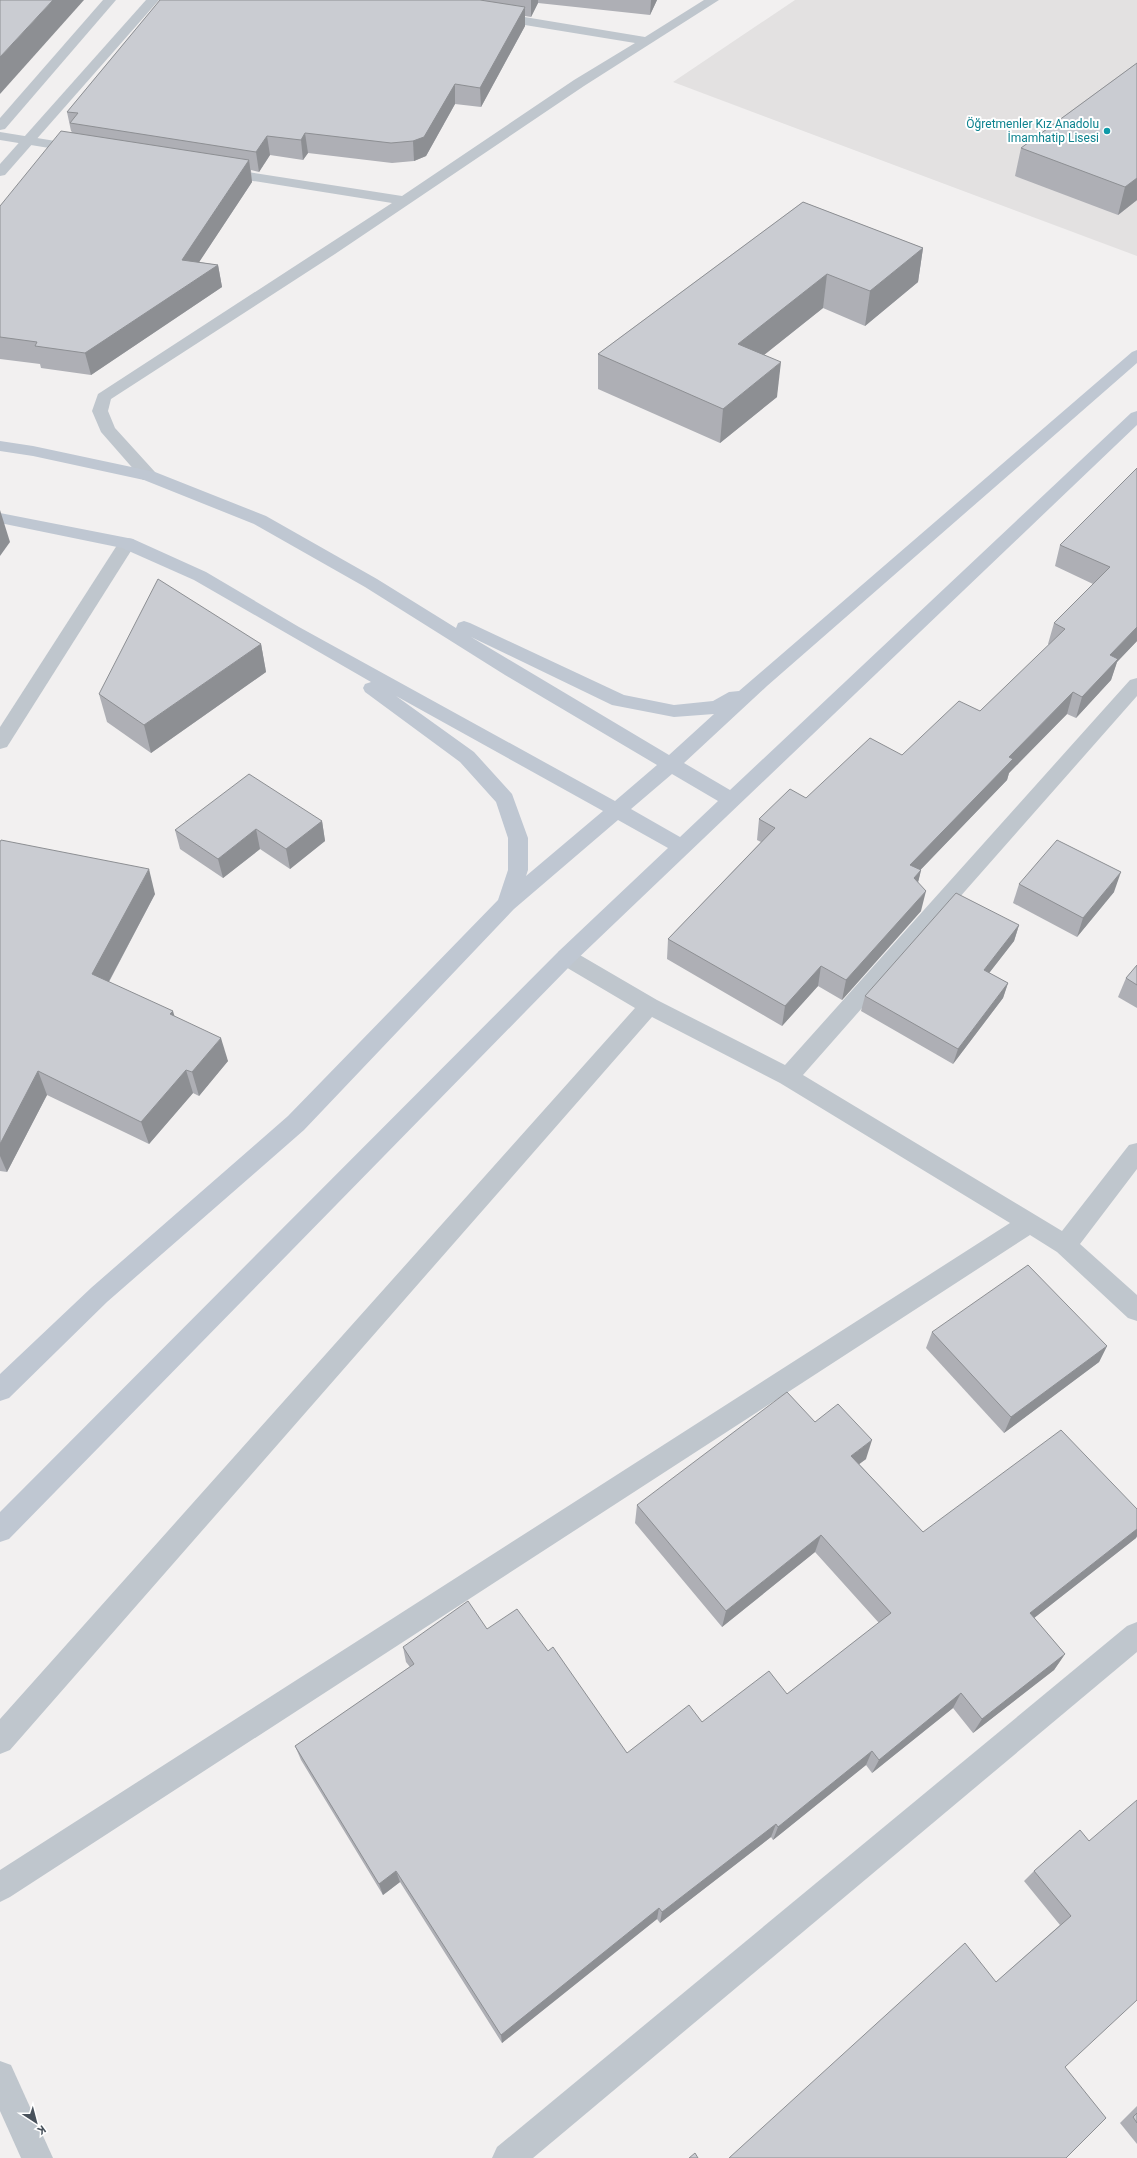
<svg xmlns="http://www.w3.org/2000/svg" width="1137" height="2158" viewBox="0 0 1137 2158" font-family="Roboto,sans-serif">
	<rect width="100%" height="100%" fill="#f2f0f0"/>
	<!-- education -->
	<path fill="#e3e1e1" d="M 795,0 L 1137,0 L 1137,256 L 673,82 Z"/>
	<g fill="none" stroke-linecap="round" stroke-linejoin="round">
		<!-- minor -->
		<g fill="#bfc6cd" fill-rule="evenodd">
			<path d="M 704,0 L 719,0 L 584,86 L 335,254 L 111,399 L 108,411 L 115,428 L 155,472 L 157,476 L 155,480 L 143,480 L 101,432 L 92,411 L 98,394 L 392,203 L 222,176 L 217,175 L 215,172 L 217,169 L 222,168 L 402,196 L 574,80 L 635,43 L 495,20 L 489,16 L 491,13 L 495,12 L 645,37 Z"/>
			<path d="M 0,132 L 80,145 L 87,149 L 80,153 L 0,140 Z"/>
			<path d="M 127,538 L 133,539 L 136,543 L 7,747 L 0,749 L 0,727 L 121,539 Z"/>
			<path d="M 1137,678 L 1137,696 L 803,1075 L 1062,1231 L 1129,1145 L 1137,1143 L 1137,1169 L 1080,1244 L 1137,1295 L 1137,1321 L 1128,1318 L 1057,1252 L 1030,1235 L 10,1897 L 0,1902 L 0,1870 L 1010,1223 L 780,1083 L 652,1017 L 10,1750 L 0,1754 L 0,1719 L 635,1008 L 559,963 L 556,957 L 559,951 L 566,949 L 573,951 L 657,1000 L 785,1065 L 1130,680 Z"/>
			<path d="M 1137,1622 L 1137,1652 L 533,2158 L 492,2158 L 497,2147 L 1127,1626 Z"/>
			<path d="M 0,2061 L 11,2065 L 53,2158 L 21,2158 L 0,2111 Z"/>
		</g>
		<!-- tertiary -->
		<g fill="#bfc6cd" fill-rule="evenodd">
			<path d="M 103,0 L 116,0 L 5,129 L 0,130 L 0,118 Z"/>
			<path d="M 146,0 L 159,0 L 5,175 L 0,176 L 0,164 Z"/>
		</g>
		<!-- secondary -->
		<path fill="#bfc7d2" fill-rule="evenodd" d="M 1137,350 L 1137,363 L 767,686 L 684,763 L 730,790 L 1131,413 L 1137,411 L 1137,425 L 573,963 L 9,1539 L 0,1542 L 0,1512 L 559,951 L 668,848 L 618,820 L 514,909 L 304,1130 L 107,1302 L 9,1398 L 0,1401 L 0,1374 L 91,1288 L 288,1116 L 498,900 L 508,870 L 508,838 L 496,802 L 460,762 L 365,692 L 363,688 L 365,684 L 371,682 L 194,580 L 122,548 L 0,523 L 0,513 L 133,539 L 206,572 L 299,627 L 615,801 L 657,765 L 505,675 L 365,587 L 254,524 L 144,480 L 33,456 L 0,451 L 0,441 L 33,446 L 155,472 L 266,516 L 377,579 L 456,628 L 458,623 L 464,621 L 470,623 L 624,695 L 674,705 L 713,701 L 729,692 L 739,691 L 1132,352 ZM 471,637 L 612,705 L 674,717 L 714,714 L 669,755 ZM 396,696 L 603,811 L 526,876 L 528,870 L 528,838 L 512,794 L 474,752 ZM 672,774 L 718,801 L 680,837 L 631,809 Z"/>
	</g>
	<!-- wall -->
	<g fill="#aeafb5">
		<path d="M 160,0 L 657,0 L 650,15 L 538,3 L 531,17 L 525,16 L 525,26 L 481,107 L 455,104 L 426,156 L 414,161 L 392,163 L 308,153 L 303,160 L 270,155 L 259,172 L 251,170 L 252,182 L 199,262 L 218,265 L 222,287 L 91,375 L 41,368 L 40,364 L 0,359 L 0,206 L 72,132 L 71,131 L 67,112 Z"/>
		<path d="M 1137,63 L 1137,200 L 1118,215 L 1015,176 L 1021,148 Z"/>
		<path d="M 803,202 L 923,248 L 918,282 L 865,326 L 823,308 L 764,355 L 777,397 L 720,443 L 598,389 L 598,354 Z"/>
		<path d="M 1137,468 L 1137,641 L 1117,662 L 1111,680 L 1076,718 L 1067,714 L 1009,773 L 1007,780 L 920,870 L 921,870 L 918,882 L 921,911 L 842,1000 L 818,986 L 782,1026 L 667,959 L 668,939 L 761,842 L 757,840 L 759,819 L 902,755 L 980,711 L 1049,645 L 1048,644 L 1054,623 L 1093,584 L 1055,566 L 1060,545 Z"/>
		<path d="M 261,644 L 266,672 L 151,753 L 107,722 L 99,694 Z"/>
		<path d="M 322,821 L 325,841 L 290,869 L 260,849 L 223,878 L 180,849 L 175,830 Z"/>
		<path d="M 0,842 L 155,894 L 109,982 L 174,1016 L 228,1061 L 199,1096 L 193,1093 L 149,1144 L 47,1095 L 7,1172 L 0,1171 Z"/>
		<path d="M 1019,884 L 1114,892 L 1077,937 L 1013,903 Z"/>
		<path d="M 1019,925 L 1014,941 L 989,973 L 1008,983 L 1003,998 L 953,1064 L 861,1011 L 865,996 Z"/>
		<path d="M 1137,965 L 1137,1008 L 1118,997 L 1126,978 Z"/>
		<path d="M 932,1332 L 1107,1346 L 1099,1362 L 1004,1433 L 926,1348 Z"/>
		<path d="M 815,1422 L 866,1459 L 859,1464 L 923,1532 L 1137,1509 L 1137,1536 L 1136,1538 L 1034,1618 L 1065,1654 L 1054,1670 L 973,1733 L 953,1708 L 872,1773 L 866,1765 L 773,1840 L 771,1837 L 660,1923 L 657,1919 L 502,2043 L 400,1882 L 383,1895 L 301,1760 L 295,1746 L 410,1667 L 406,1662 L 403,1647 L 487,1629 L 548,1651 L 627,1753 L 702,1722 L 787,1694 L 879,1623 L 815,1552 L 722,1627 L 635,1523 L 637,1505 Z"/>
		<path d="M 1080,1830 L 1065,2067 L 996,1982 L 1060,1925 L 1024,1881 L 1034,1871 Z"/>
		<path d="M 1137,2106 L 1137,2144 L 1120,2123 Z"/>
	</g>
	<!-- shaded-wall -->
	<g fill="#8d8f93">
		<path d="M 53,0 L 84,0 L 0,94 L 0,57 Z"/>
		<path d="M 531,0 L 538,0 L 538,3 L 531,17 Z"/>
		<path d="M 651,0 L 657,0 L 650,15 Z"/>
		<path d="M 525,7 L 525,26 L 481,107 L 480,88 Z"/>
		<path d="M 455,84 L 455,104 L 426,156 L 414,161 L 413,141 Z"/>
		<path d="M 305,133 L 308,153 L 303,160 L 301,140 Z"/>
		<path d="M 267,136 L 270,155 L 259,172 L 256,152 Z"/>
		<path d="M 249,160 L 252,182 L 186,282 L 182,260 Z"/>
		<path d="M 1137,178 L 1137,200 L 1118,215 L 1125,187 Z"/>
		<path d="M 923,248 L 918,282 L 865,326 L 870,291 Z"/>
		<path d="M 218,265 L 222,287 L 91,375 L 85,353 Z"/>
		<path d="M 827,274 L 823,308 L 735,378 L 738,344 Z"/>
		<path d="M 781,362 L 777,397 L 720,443 L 723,409 Z"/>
		<path d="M 0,510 L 10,542 L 0,556 Z"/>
		<path d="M 1137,627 L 1137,641 L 1117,662 L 1111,680 L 1076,718 L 1082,697 L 1110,655 Z"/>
		<path d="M 261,644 L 266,672 L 151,753 L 144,725 Z"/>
		<path d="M 1073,692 L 1067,714 L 1009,773 L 1007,780 L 905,886 L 910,865 L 1009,757 Z"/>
		<path d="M 322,821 L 325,841 L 290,869 L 286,849 Z"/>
		<path d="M 256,829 L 260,849 L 223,878 L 218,859 Z"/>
		<path d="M 149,869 L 155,894 L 100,998 L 92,974 Z"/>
		<path d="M 921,870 L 916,891 L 914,878 Z"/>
		<path d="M 1121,872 L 1114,892 L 1077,937 L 1083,918 Z"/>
		<path d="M 926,891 L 921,911 L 842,1000 L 846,980 Z"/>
		<path d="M 1019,925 L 1014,941 L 979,986 L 984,970 Z"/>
		<path d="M 821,966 L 818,986 L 782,1026 L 785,1006 Z"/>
		<path d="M 1008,983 L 1003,998 L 953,1064 L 958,1049 Z"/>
		<path d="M 173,1011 L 180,1035 L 170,1014 Z"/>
		<path d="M 221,1038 L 228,1061 L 199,1096 L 192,1072 Z"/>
		<path d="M 186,1070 L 193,1093 L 149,1144 L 141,1122 Z"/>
		<path d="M 38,1071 L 47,1095 L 7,1172 L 0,1156 L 0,1144 Z"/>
		<path d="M 1107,1346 L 1099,1362 L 1004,1433 L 1011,1417 Z"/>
		<path d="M 872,1440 L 866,1459 L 846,1474 L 851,1456 Z"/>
		<path d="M 1137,1529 L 1137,1536 L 1136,1538 L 1020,1629 L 1030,1613 Z"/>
		<path d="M 821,1535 L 815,1552 L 722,1627 L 726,1611 Z"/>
		<path d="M 1065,1654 L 1054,1670 L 973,1733 L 982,1719 Z"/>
		<path d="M 961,1693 L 953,1708 L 872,1773 L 879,1760 Z"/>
		<path d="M 872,1751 L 866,1765 L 773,1840 L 778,1827 Z"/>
		<path d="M 776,1824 L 771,1837 L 660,1923 L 662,1912 Z"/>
		<path d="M 396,1871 L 400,1882 L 383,1895 L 379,1884 Z"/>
		<path d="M 659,1908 L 657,1919 L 502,2043 L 501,2035 Z"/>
	</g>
	<!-- building -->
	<g fill="#caccd2" stroke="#8d8f93">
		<path d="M 0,0 L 53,0 L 0,57 Z"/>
		<path d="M 160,0 L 480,0 L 525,7 L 480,88 L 455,84 L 424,137 L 413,141 L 391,143 L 305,133 L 301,140 L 267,136 L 256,152 L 70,123 L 78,113 L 67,112 Z"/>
		<path d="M 1137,63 L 1137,178 L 1125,187 L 1021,148 Z"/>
		<path d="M 61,131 L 249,160 L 182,260 L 218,265 L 85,353 L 35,346 L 37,342 L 0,337 L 0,206 Z"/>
		<path d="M 803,202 L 923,248 L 870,291 L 827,274 L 738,344 L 781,362 L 723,409 L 598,354 Z"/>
		<path d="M 1137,468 L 1137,627 L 1110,655 L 1118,659 L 1082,697 L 1073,692 L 1009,757 L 1013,759 L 910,865 L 921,870 L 914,878 L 926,891 L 846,980 L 821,966 L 785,1006 L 668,939 L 775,828 L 759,819 L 790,789 L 806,798 L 870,738 L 902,755 L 959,701 L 980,711 L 1065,629 L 1054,623 L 1110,567 L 1060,545 Z"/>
		<path d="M 158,579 L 261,644 L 144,725 L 99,694 Z"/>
		<path d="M 249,774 L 322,821 L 286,849 L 256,829 L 218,859 L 175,830 Z"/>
		<path d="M 1,840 L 149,869 L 92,974 L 173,1011 L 170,1014 L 221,1038 L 192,1072 L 186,1070 L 141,1122 L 38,1071 L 0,1144 L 0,842 Z"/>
		<path d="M 1057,840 L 1121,872 L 1083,918 L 1019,884 Z"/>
		<path d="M 956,893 L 1019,925 L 984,970 L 1008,983 L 958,1049 L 865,996 Z"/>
		<path d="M 1137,965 L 1137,985 L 1126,978 Z"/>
		<path d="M 1028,1265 L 1107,1346 L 1011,1417 L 932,1332 Z"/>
		<path d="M 787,1392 L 815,1422 L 838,1404 L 872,1440 L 851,1456 L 923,1532 L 1061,1430 L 1137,1509 L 1137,1529 L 1030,1613 L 1065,1654 L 982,1719 L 961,1693 L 879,1760 L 872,1751 L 778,1827 L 776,1824 L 662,1912 L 659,1908 L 501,2035 L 396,1871 L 379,1884 L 295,1746 L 414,1664 L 403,1647 L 468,1601 L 487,1629 L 517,1609 L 548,1651 L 553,1647 L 627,1753 L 689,1705 L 702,1722 L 769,1671 L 787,1694 L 891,1613 L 821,1535 L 726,1611 L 637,1505 Z"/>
		<path d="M 1137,1800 L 1137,2000 L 1065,2067 L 1106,2118 L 1066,2158 L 729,2158 L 965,1943 L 996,1982 L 1071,1916 L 1034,1871 L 1080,1830 L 1089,1841 Z"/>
		<path d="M 1137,2113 L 1137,2123 L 1133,2117 Z"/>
		<path d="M 695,2153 L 698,2158 L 689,2158 Z"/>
	</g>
	<!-- markers -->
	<circle fill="#0f9aa8" stroke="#fff" stroke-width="1.5" cx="1107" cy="131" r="4"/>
	<g text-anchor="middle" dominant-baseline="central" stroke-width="4" stroke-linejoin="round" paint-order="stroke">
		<!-- far-culture labels -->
		<g font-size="12" fill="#0d838f" stroke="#fff" text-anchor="end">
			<text x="1099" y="124">Öğretmenler Kız Anadolu<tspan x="1099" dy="14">İmamhatip Lisesi</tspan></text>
		</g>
	</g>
	<!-- north arrow -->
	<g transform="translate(36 2122) rotate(144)" stroke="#ffffff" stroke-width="3" paint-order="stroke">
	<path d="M0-3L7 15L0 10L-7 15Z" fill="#49525c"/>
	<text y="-6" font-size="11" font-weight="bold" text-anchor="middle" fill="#49525c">K</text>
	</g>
</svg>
